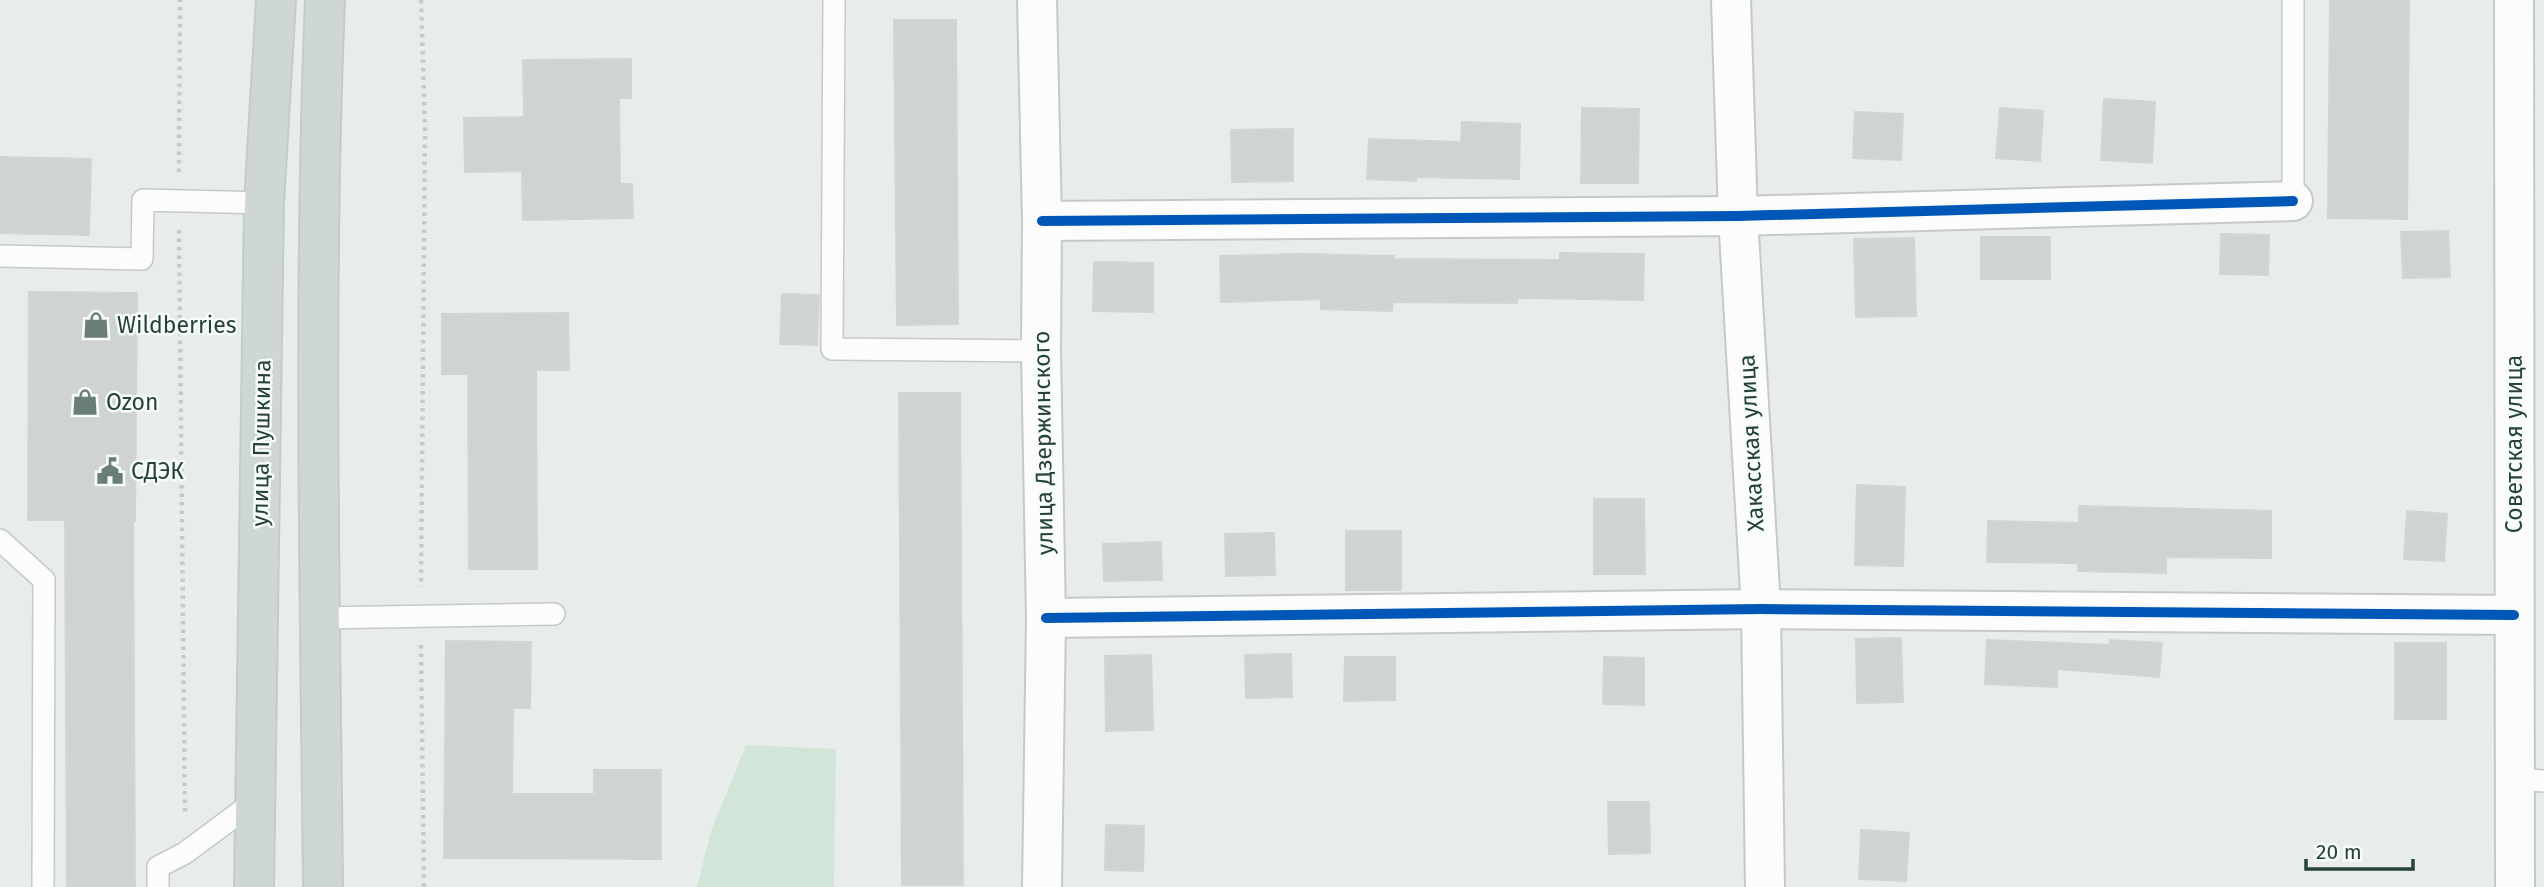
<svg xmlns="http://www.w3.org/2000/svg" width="2544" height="887" viewBox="0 0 2544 887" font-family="'Fira Sans',sans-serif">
	<rect width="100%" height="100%" fill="#e8edeb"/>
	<!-- green -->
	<path fill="#d1e6d8" d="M 746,745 L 836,749 L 834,887 L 697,887 L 711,831 Z"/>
	<!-- building -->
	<g fill="#cfd4d2" stroke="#d1d6d4" stroke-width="2">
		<path d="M 2330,0 L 2409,0 L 2407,219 L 2328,218 Z"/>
		<path d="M 894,20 L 956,20 L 958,324 L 897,325 Z"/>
		<path d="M 631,59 L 631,98 L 619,98 L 620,184 L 632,184 L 633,218 L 523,220 L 522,171 L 465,172 L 464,118 L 524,117 L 523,60 Z"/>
		<path d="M 2104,99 L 2155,102 L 2152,163 L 2101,160 Z"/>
		<path d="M 1582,108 L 1639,109 L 1638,183 L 1581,183 Z"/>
		<path d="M 2000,108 L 2043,111 L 2040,161 L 1996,158 Z"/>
		<path d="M 1855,112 L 1903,114 L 1901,160 L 1853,158 Z"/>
		<path d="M 1462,122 L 1520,124 L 1519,179 L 1416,177 L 1416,181 L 1367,179 L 1369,139 L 1461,142 Z"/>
		<path d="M 1293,129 L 1293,181 L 1232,182 L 1231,130 Z"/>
		<path d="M 0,157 L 91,159 L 89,235 L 0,233 Z"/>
		<path d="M 2448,231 L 2450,277 L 2403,278 L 2401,232 Z"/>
		<path d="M 2221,234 L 2269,235 L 2268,275 L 2220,274 Z"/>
		<rect x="1981" y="237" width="69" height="42"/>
		<path d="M 1914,238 L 1916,316 L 1856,317 L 1854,239 Z"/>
		<path d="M 1560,253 L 1644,254 L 1643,300 L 1517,298 L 1517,303 L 1393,302 L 1392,311 L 1321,309 L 1321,299 L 1221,302 L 1220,256 L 1299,254 L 1394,256 L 1394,259 L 1560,260 Z"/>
		<path d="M 1094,262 L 1153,263 L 1153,312 L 1093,311 Z"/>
		<path d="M 29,292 L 137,293 L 135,521 L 133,521 L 135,887 L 67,887 L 65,520 L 28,520 Z"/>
		<path d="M 782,294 L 819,295 L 817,345 L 780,344 Z"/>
		<path d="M 568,313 L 569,370 L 536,370 L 537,569 L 469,569 L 468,374 L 442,374 L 442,314 Z"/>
		<path d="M 899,393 L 960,393 L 963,885 L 902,885 Z"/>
		<path d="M 1857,485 L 1905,487 L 1903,566 L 1855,565 Z"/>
		<path d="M 1594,499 L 1644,499 L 1645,574 L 1594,574 Z"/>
		<path d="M 2079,506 L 2271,511 L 2271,558 L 2166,557 L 2166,573 L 2078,571 L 2078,563 L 1987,562 L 1988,521 L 2079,523 Z"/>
		<path d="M 2407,511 L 2447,514 L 2444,561 L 2404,559 Z"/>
		<rect x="1346" y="531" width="55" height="59"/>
		<path d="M 1274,533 L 1275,575 L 1226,576 L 1225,534 Z"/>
		<path d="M 1161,542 L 1162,580 L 1104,581 L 1103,544 Z"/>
		<path d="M 1901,638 L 1903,702 L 1857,703 L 1856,639 Z"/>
		<path d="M 1987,640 L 2109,645 L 2110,640 L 2162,643 L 2159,677 L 2057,669 L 2057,687 L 1985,684 Z"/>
		<path d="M 446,641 L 531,642 L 530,708 L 513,708 L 512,794 L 594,794 L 594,770 L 661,770 L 661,859 L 444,858 Z"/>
		<rect x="2395" y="643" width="51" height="76"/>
		<path d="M 1291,654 L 1292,697 L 1246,698 L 1245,655 Z"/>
		<path d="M 1151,655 L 1153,730 L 1106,731 L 1105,656 Z"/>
		<path d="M 1345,657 L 1395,657 L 1395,700 L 1344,701 Z"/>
		<path d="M 1604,657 L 1644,658 L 1644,705 L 1603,704 Z"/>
		<path d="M 1608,802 L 1649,802 L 1650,853 L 1609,854 Z"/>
		<path d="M 1106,825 L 1144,826 L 1143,871 L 1105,870 Z"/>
		<path d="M 1861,830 L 1909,833 L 1906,881 L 1859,879 Z"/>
	</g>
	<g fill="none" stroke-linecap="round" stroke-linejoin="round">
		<defs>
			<g id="lane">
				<path d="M 834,0 L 832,349 L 1041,351"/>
				<path d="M 2293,201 L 2293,0"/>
				<path d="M 0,256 L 142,259 L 143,200 L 264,203"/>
				<path d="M 0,540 L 44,580 L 43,887"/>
				<path d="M 320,618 L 554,614"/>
				<path d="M 2516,779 L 2544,781"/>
				<path d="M 158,887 L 158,867 L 185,853 L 255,801"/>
			</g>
			<g id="street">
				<path d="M 1037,0 L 1042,221 L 1041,351 L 1046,618 L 1042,887"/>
				<path d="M 1731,0 L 1738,216 L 1761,609 L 1765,887"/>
				<path d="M 2514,0 L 2515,887"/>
				<path d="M 1042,221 L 1738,216 L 2293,201"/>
				<path d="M 1046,618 L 1761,609 L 2514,615"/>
			</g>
			<g id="primary">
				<path d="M 254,887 L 264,203 L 276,0"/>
				<path d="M 323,887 C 320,592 313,295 325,0"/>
			</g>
		</defs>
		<!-- lane casing -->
		<use href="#lane" stroke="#c5cac8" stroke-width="24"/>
		<!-- street casing -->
		<use href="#street" stroke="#c5cac8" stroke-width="42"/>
		<!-- primary casing -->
		<use href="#primary" stroke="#c3ccc9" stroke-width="42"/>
		<!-- path -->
		<g stroke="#c3ccca" stroke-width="4.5" stroke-dasharray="3.5 5" stroke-linecap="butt">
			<path d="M 421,0 L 425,129 L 421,587"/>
			<path d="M 179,172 L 180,0"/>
			<path d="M 179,230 L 185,816"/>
			<path d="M 421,645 L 424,887"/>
		</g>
		<!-- lane -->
		<use href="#lane" stroke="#fcfcfc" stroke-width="21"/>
		<!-- street -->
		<use href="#street" stroke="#fcfcfc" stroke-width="38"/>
		<!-- primary -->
		<use href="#primary" stroke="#cfd7d5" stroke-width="38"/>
		<defs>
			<g id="cycleway">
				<path d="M 1042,221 L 1738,216 L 2293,201"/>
				<path d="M 1046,618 L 1761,609 L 2514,615"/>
			</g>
		</defs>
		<!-- cycleway casing -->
		<use href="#cycleway" stroke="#f7fbf9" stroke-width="15"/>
		<!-- cycleway -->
		<use href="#cycleway" stroke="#0057b8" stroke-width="10"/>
	</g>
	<!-- icons -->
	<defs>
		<symbol id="shop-bare" viewBox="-9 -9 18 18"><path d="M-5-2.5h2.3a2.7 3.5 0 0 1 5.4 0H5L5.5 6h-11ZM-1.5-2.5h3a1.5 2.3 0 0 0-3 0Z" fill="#697e78" stroke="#f7fbf9" stroke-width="2.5" paint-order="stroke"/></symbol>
		<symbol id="civic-bare" viewBox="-9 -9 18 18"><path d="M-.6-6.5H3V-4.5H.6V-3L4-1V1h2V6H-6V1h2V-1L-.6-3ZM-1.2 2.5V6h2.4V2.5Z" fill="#697e78" stroke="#f7fbf9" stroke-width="2.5" paint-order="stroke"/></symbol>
	</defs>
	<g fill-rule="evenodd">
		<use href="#shop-bare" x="77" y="306" width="38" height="38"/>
		<use href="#shop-bare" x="66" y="383" width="38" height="38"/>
		<use href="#civic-bare" x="91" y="452" width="38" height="38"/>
	</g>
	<g text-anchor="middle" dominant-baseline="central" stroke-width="5" stroke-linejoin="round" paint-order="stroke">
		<!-- poi labels -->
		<g font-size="23" fill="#24423a" stroke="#f7fbf9" text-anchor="start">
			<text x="117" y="325">Wildberries</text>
			<text x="106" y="402">Ozon</text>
			<text x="131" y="471">СДЭК</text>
		</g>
		<!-- street labels -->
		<g font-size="23" fill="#24423a" stroke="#f7fbf9">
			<text transform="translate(261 443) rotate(-89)">улица Пушкина</text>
			<text transform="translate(1043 443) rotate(-91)">улица Дзержинского</text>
			<text transform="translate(1751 443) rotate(-93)">Хакасская улица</text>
			<text transform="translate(2514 444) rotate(-90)">Советская улица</text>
		</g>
	</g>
	<!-- scale -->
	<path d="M2306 859v10h107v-10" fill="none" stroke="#24423a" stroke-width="3.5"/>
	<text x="2316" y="859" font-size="21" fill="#24423a" stroke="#f7fbf9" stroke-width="5" paint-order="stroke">20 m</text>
</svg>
